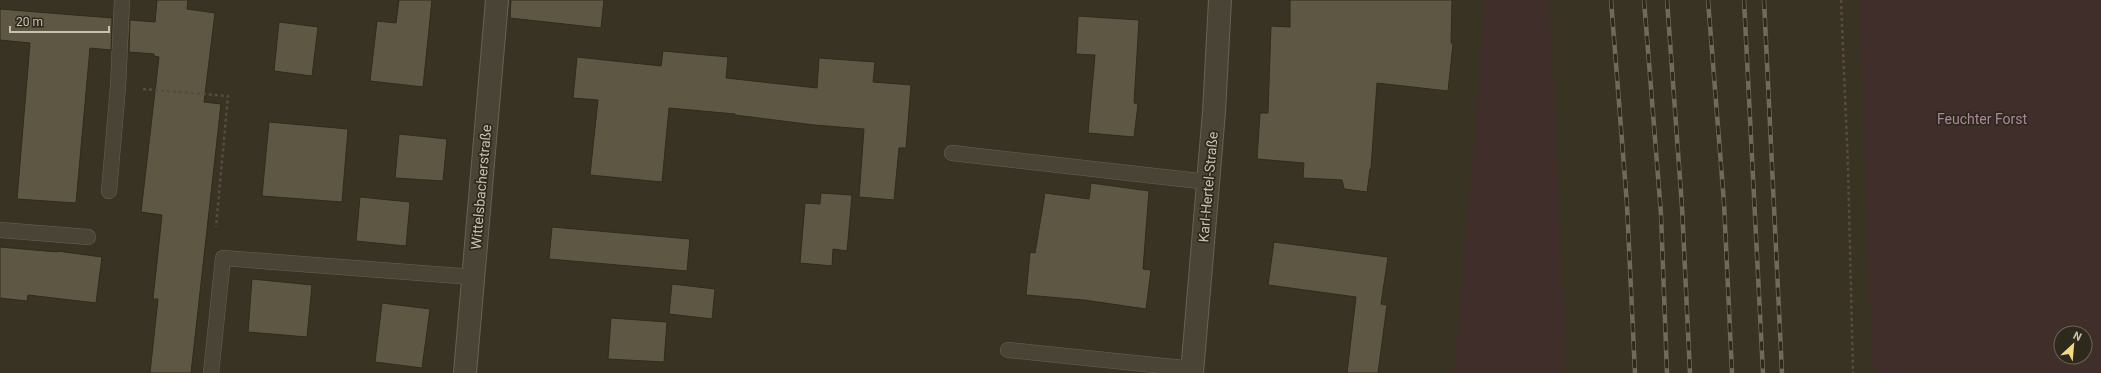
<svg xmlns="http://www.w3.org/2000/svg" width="2101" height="373" viewBox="0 0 2101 373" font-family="Roboto,sans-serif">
	<rect width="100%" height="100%" fill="#393323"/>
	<!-- green -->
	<g fill="#402e2b" fill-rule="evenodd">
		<path d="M 1486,0 L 1549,0 L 1566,373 L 1454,373 Z"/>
		<path d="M 1859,0 L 2101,0 L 2101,373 L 1873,373 ZM 2061,333 L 2085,333 L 2085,357 L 2061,357 Z"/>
	</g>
	<!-- building -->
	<g fill="#5e5744" stroke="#302b1d">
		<path d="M 157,0 L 188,0 L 187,9 L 215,13 L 204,102 L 221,104 L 191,373 L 150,373 L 158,299 L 153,299 L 162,215 L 141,212 L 159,57 L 154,56 L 154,54 L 129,52 L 130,20 L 155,22 Z"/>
		<path d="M 399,0 L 432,0 L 423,87 L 370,81 L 377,21 L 396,23 Z"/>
		<path d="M 511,0 L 604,0 L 601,28 L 510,18 Z"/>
		<path d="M 1290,0 L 1452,0 L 1451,43 L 1453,44 L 1448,91 L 1377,83 L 1371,168 L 1370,169 L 1367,192 L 1344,189 L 1342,180 L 1303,178 L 1304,163 L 1257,159 L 1260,113 L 1268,113 L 1271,26 L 1290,27 Z"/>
		<path d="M 0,9 L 112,18 L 111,50 L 90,48 L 76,203 L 17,199 L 30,43 L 0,40 Z"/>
		<path d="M 1078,16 L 1139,20 L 1134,103 L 1138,104 L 1134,137 L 1088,133 L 1095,55 L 1076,54 Z"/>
		<path d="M 279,22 L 318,27 L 312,76 L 274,71 Z"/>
		<path d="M 663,51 L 728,57 L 726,78 L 817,88 L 819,58 L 875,62 L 873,82 L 911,85 L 906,148 L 899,148 L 894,200 L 859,197 L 864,129 L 814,125 L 735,115 L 735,114 L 669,108 L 662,182 L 590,175 L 598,100 L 573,98 L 577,57 L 661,66 Z"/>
		<path d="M 269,122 L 348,129 L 342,202 L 262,196 Z"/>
		<path d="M 399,134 L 447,139 L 443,181 L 395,178 Z"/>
		<path d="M 1091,183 L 1149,191 L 1143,269 L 1151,270 L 1146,309 L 1084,300 L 1026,295 L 1030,252 L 1035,253 L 1045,193 L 1089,199 Z"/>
		<path d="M 821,193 L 852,195 L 847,251 L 833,249 L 832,266 L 800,263 L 805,203 L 820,204 Z"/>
		<path d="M 360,197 L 410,202 L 406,246 L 356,241 Z"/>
		<path d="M 552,227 L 690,239 L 687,271 L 549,259 Z"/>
		<path d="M 1274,242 L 1388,257 L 1381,304 L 1387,305 L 1378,373 L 1347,373 L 1356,297 L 1268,285 Z"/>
		<path d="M 0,247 L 57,252 L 57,251 L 102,257 L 96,303 L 28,295 L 27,301 L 0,298 Z"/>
		<path d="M 252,279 L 312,285 L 307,337 L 248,332 Z"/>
		<path d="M 672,284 L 715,289 L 712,319 L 669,314 Z"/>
		<path d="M 382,303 L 430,309 L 422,368 L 375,362 Z"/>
		<path d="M 611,318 L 667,322 L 664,362 L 608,359 Z"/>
	</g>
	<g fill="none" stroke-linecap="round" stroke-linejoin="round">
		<defs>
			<g id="lane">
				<path d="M 952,153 L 1208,182"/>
				<path d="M 109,191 L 118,87 L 122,0"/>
				<path d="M 0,230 L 88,237"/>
				<path d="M 1008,350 L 1193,369"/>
				<path d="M 211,373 L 223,258 L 473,277"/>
			</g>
			<g id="street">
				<path d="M 465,373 L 497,0"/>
				<path d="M 1192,373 L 1214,112 L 1220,0"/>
			</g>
		</defs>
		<!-- lane casing -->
		<use href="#lane" stroke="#676254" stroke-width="16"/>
		<!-- street casing -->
		<use href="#street" stroke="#676254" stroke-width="24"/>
		<!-- path -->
		<g stroke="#594a44" stroke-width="2.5" stroke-dasharray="3 3" stroke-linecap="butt">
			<path d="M 1841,0 L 1848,166 L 1853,373"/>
			<path d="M 143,89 L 228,96 L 216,227"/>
		</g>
		<!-- lane -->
		<use href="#lane" stroke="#4a4436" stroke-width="15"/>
		<!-- street -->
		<use href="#street" stroke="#4a4436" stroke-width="22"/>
		<defs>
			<g id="rail">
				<path d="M 1611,0 L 1627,205 L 1635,373"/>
				<path d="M 1644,0 L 1661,214 L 1667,373"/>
				<path d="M 1667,0 L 1682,207 L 1690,373"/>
				<path d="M 1708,0 L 1724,203 L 1732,373"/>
				<path d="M 1744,0 L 1763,373"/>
				<path d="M 1764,0 L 1782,373"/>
			</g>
		</defs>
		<!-- rail casing -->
		<use href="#rail" stroke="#706a58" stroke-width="4.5"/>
		<!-- rail -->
		<use href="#rail" stroke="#2e291b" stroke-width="3" stroke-dasharray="9" stroke-linecap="butt"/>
	</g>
	<g text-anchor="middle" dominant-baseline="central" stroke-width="3.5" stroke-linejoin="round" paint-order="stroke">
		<!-- park labels -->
		<g font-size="14" fill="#ab879d" stroke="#2e291b">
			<text x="1982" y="119">Feuchter Forst</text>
		</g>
		<!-- street labels -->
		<g font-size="14" fill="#c6c1b1" stroke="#2e291b">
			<text transform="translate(481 187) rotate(-85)">Wittelsbacherstraße</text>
			<text transform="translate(1208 187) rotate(-85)">Karl-Hertel-Straße</text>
		</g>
	</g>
	<!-- north arrow -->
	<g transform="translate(2073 345) rotate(26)"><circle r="19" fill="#2e291b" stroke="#6b6657"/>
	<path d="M0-3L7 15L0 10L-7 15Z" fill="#f3da88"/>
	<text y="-6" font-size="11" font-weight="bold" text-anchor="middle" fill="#c6c1b1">N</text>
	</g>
	<!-- scale -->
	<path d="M10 26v6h99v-6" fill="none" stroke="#c6c1b1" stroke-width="2"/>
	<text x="16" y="26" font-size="12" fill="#c6c1b1" stroke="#2e291b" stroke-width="3" paint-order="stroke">20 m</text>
</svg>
